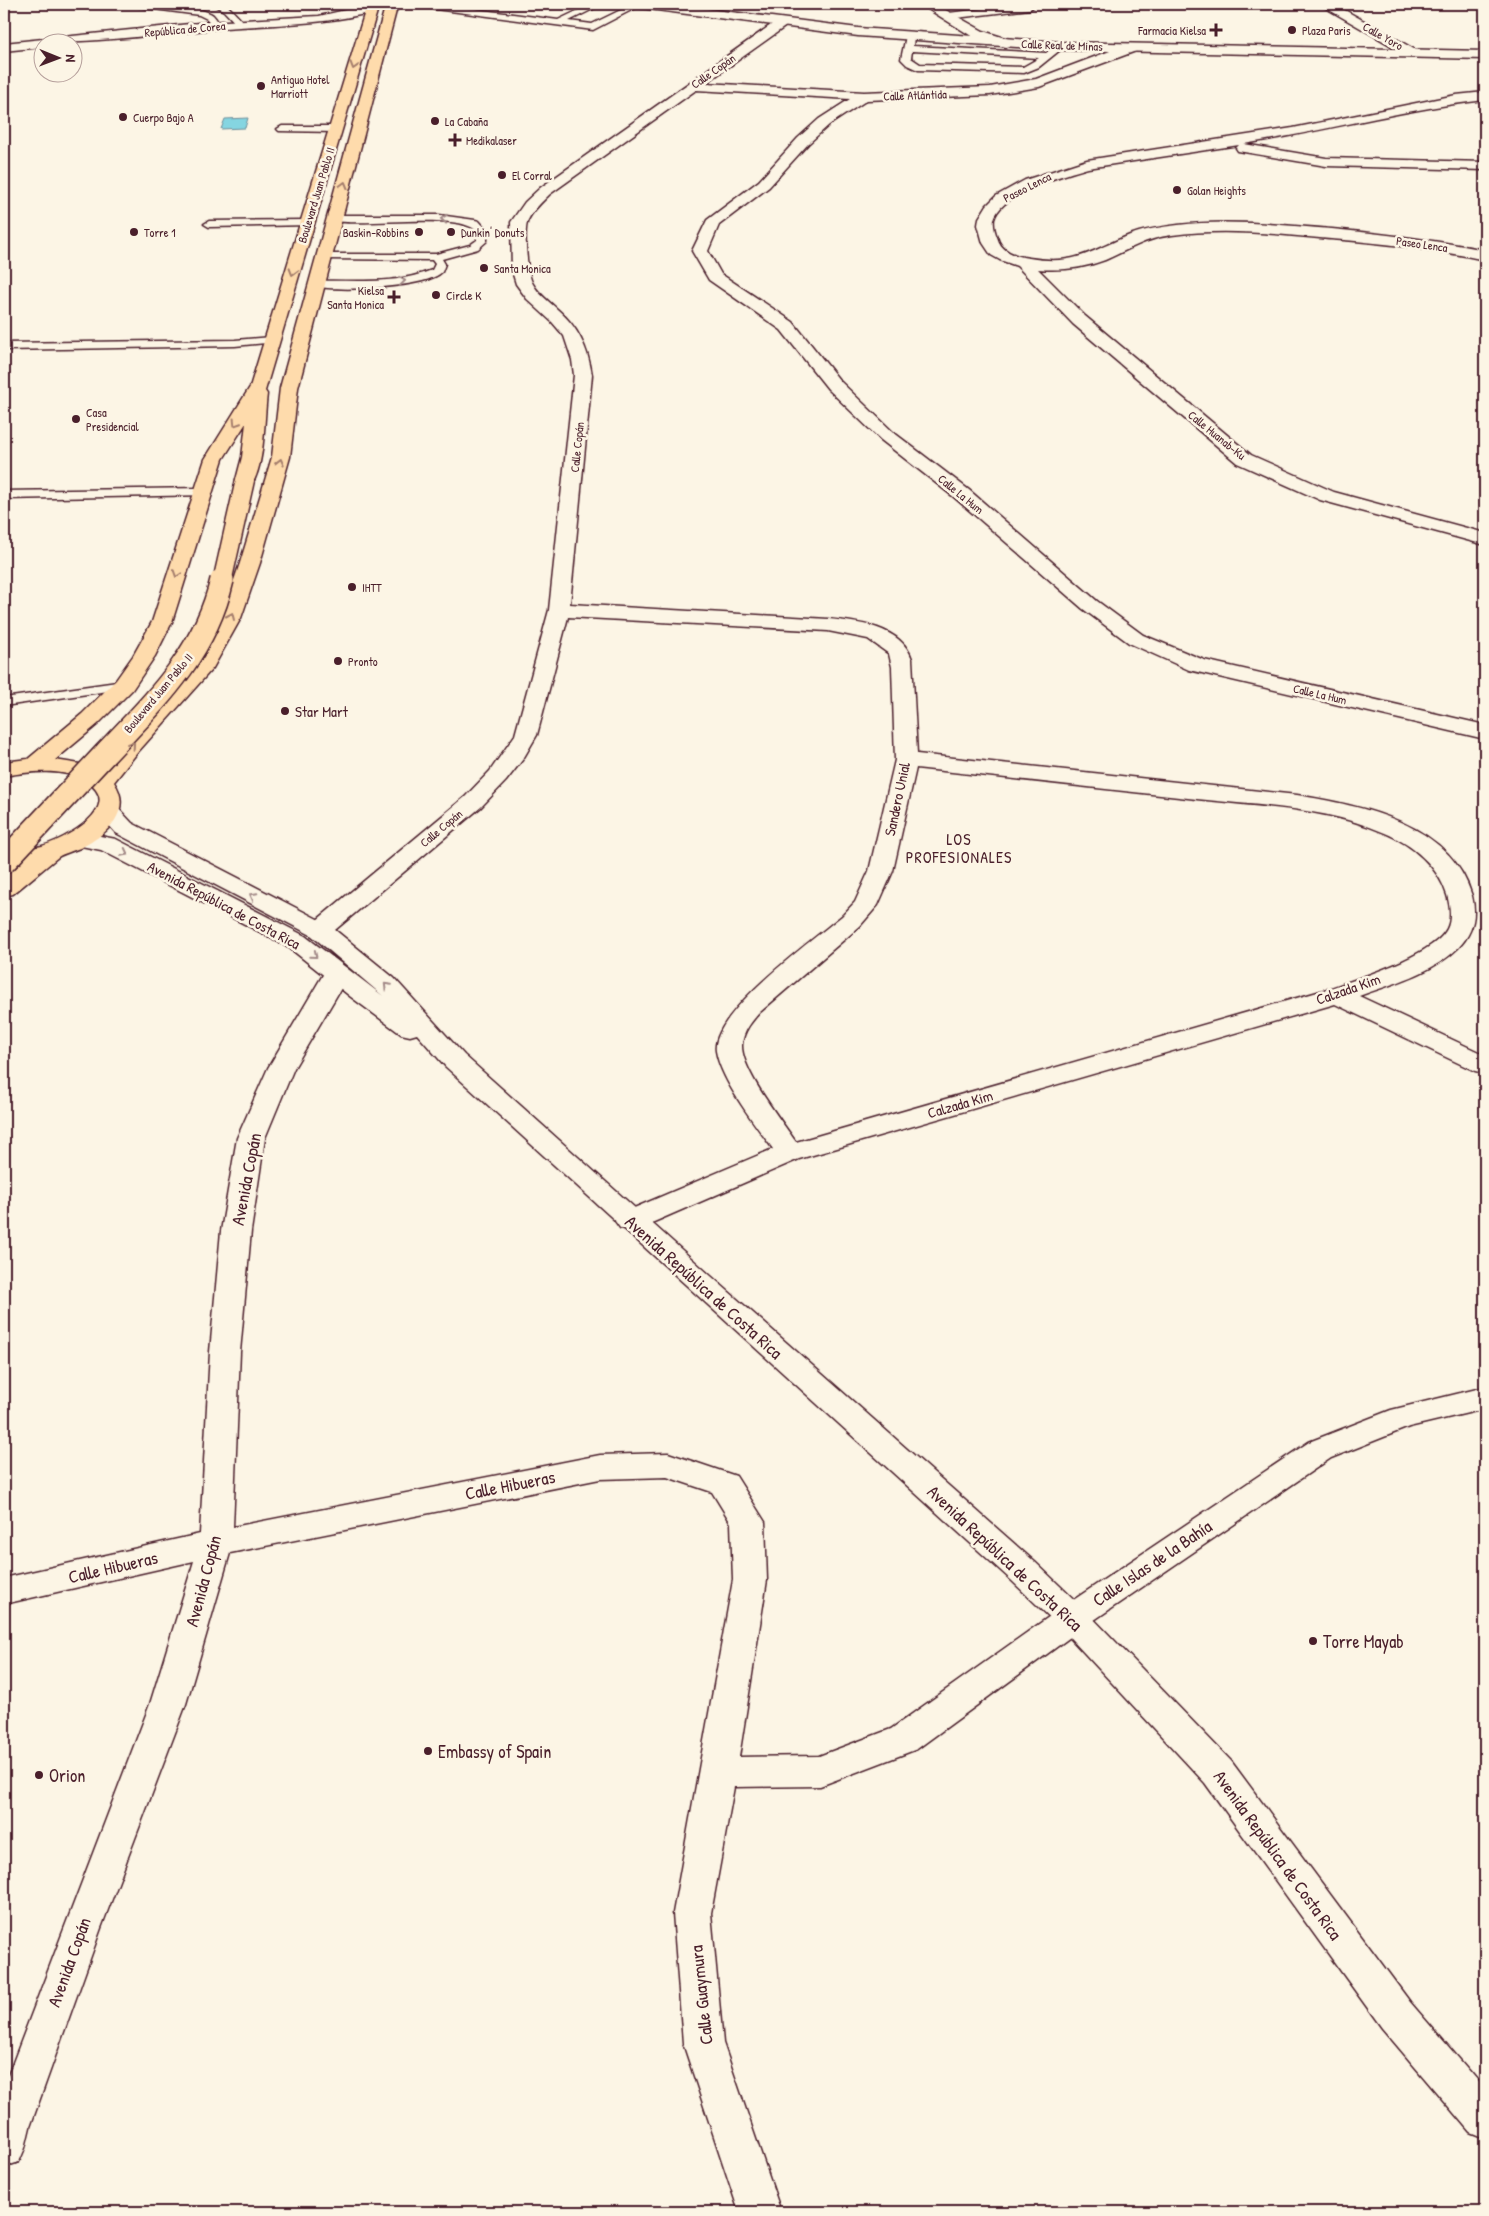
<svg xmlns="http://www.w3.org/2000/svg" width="1489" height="2216" viewBox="0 0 1489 2216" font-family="'Patrick Hand',sans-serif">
	<rect width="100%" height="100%" fill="#fcf5e5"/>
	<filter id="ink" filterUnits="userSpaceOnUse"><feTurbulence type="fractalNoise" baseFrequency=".02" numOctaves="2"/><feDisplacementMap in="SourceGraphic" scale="10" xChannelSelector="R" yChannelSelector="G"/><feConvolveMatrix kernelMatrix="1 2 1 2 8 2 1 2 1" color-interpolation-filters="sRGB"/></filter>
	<g filter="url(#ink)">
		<!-- water -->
		<path fill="#85d5e1" stroke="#6d8c98" d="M 248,118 L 245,128 L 221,129 L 225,119 Z"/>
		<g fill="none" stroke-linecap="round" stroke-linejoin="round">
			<defs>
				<g id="service">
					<path d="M 135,4 C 149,3 202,6 213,15 C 216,18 218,22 220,25 L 213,27 L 207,19 L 199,15 L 139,7 Z"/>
					<path d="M 212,4 L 227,5 L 245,24 L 238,26 L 224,11 Z"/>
					<path d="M 327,4 L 363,4 L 377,7 L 373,10 L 331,7 Z"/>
					<path d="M 416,4 L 437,4 L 558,20 L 583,8 L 575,4 L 587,4 L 595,8 L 569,21 L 592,24 L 633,4 L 643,4 L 593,30 L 420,7 Z"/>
					<path d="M 1027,4 L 1034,6 L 1030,9 L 948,19 L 944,16 L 948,13 Z"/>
					<path d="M 910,33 L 914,36 L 913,46 L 1046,53 L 1058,44 L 1065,46 L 1039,67 L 1024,73 L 918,70 L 907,65 L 901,59 L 906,36 ZM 912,51 L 1039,58 L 1023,67 L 920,64 L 911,58 Z"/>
					<path d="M 282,126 L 336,126 L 341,129 L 336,132 L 279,131 L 277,129 Z"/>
					<path d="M 335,215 L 439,215 L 475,220 L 479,221 L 487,230 L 487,241 L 478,249 L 442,259 L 445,264 L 442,272 C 427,288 336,292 314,286 L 312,284 L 314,282 L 318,281 C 356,280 396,285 432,270 L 435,264 L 432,260 L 325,259 L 321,258 L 320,256 L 321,254 L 436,254 L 470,245 L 477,240 L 477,231 C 457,211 362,228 331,220 L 330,218 Z"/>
					<path d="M 307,220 L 311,221 L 311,225 L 209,227 L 204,224 L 209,221 Z"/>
					<path d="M 272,337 L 278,340 L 276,342 L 235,346 L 4,350 L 4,343 L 235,340 Z"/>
					<path d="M 204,488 L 211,492 L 209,495 L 4,499 L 4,491 Z"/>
					<path d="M 124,681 L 129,682 L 131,685 L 129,688 L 4,706 L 4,698 Z"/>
				</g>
				<g id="minor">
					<path d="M 920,4 L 935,4 L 983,31 L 1011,40 L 1012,43 L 1006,47 L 973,37 Z"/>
					<path d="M 1194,4 L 1223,4 C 1217,10 1200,10 1194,4 Z"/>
					<path d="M 1319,4 L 1334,4 L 1421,53 L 1414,57 L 1409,56 Z"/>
					<path d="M 782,19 L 788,23 L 786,26 L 706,83 L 864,92 L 990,87 L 1036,79 L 1126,45 L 1136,45 L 1138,48 L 1136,51 L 1039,87 L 990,95 L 867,100 L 829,125 L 808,144 L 769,187 L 719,225 L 708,251 L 721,274 L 793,322 L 840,381 L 893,432 L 969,490 L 1097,601 L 1143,635 L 1204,660 L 1485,725 L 1485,739 L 1189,670 L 1129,643 L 1083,609 L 955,498 L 881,440 L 828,389 L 781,330 L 709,280 L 692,251 L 707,220 L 759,181 L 798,138 L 819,119 L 850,99 L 696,90 L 550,194 C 542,202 533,210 528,220 C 523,230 527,275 533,284 C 538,294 549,301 557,309 C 578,327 588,348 592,375 L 570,604 L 828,619 C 857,622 901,626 912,659 L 917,754 L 1297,795 C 1362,806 1451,823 1472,896 C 1477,916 1473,933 1458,948 C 1433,973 1392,984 1359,996 L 1485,1055 L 1485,1073 L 1475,1071 L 1335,1004 L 799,1159 L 640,1228 L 630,1230 L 620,1228 L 615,1221 L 620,1214 L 773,1149 C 755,1124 721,1081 716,1051 C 710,1014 814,939 842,916 L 855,902 L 869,871 L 895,760 L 892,667 L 889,654 L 868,639 L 828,631 L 568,617 L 537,735 L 523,759 L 506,781 L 481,807 L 329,935 L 320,938 L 311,935 L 307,930 L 311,925 L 465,797 L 490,771 L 515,735 L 549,610 L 574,375 L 572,360 L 564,336 L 552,322 L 527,299 L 516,284 L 512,271 L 511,222 L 525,202 L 540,188 L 778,20 ZM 916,768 C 1009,778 1103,789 1197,799 C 1260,806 1326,807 1385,833 C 1413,845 1438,866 1447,895 C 1450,905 1452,919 1447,929 C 1433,956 1356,979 1328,989 L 796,1142 C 781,1120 741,1070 742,1045 C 743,1031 752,1021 760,1012 L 860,926 L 878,905 L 893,871 Z"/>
					<path d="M 1485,92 L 1485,100 C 1404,109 1325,131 1244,144 L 1326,158 L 1485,162 L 1485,170 L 1326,166 L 1238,151 L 1236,148 L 1239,145 L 1088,168 C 1064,175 1002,192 994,219 C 993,225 995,232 997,237 C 1001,252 1015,256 1029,258 C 1076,266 1090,251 1130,235 C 1145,229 1162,227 1178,225 C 1229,219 1281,225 1332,229 C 1384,234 1435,240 1485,250 L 1485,260 C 1434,249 1383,243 1331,239 C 1278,234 1225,228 1172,235 C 1146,238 1128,250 1105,260 C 1084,268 1061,271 1038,269 L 1085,316 L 1251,455 L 1334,492 L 1485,533 L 1485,545 L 1320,500 L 1237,463 L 1073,324 L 1017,266 L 1000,260 L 991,255 L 983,243 L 978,225 L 979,218 L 987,205 L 996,196 L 1025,180 L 1087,160 L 1293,128 L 1456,95 Z"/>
					<path d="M 337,965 L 346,968 L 350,973 L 294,1068 L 265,1138 L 251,1231 L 240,1352 L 233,1527 L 600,1455 L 668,1453 L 736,1476 L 765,1522 L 767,1580 L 739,1757 L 819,1756 L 891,1729 L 1060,1609 L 1309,1442 L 1391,1410 L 1485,1387 L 1485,1409 L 1409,1427 L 1331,1458 L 1084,1627 L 917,1749 L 820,1786 L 734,1787 L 711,1913 L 723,2043 L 781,2212 L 739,2212 L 683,2043 L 673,1913 L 733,1580 L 731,1523 L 712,1492 L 667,1477 L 600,1479 L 230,1553 L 186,1704 L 101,1928 L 30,2127 L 25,2148 L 19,2162 L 4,2167 L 4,2086 L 150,1704 L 194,1561 L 4,1604 L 4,1578 L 200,1534 L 210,1352 L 221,1231 L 237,1138 L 268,1068 L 324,973 L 328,968 Z"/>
				</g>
				<g id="tertiary">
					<path d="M 372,4 L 378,8 L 376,11 C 326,25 276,24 225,28 C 164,34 102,42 42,42 L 42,47 L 4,51 L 4,43 L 209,22 L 319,16 Z"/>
					<path d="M 635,4 L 668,4 L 858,28 L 1061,42 L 1485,51 L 1485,59 L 1061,50 L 858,36 L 641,8 Z"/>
					<path d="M 108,804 L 116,806 L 132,823 L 329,925 L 394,978 L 464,1055 L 711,1276 L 1035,1562 L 1084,1609 L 1231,1761 L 1410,2002 L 1485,2089 L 1485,2138 L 1470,2132 L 1382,2028 L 1205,1783 L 1060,1627 L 1011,1580 L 446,1067 L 417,1034 L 410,1036 L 401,1034 L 351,997 L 287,946 L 101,850 L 71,844 L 67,839 L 71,834 L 79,832 L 116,839 L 305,936 L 383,996 L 311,935 L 116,833 L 96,811 L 100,806 Z"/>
				</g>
				<path id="primary" d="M 369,4 L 381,4 L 378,8 L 265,391 L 267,394 C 264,418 265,464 252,484 L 245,486 L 238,484 L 236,480 L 242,457 L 246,423 L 223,459 L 172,622 L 155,656 L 132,690 L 98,724 L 55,760 L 80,764 L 100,771 L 121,743 L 196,660 L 221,618 L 240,563 L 272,457 L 280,388 L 384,11 L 389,4 L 401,4 L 396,11 L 298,388 L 290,457 L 260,563 L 241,618 L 213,668 L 137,753 L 114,782 C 134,812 105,836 80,848 C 73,851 64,853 58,857 C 43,869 28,882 13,894 L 4,896 L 4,877 L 22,863 L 4,864 L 4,850 C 16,849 29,849 42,846 C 64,840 126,807 87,782 C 64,767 29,772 4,776 L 4,762 L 28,759 L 82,714 L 116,680 L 133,656 L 152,622 L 205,459 L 250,387 L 366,8 Z"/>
			</defs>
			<!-- service casing -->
			<use href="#service" stroke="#4a1f2b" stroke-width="3"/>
			<!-- minor casing -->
			<use href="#minor" stroke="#4a1f2b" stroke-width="3"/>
			<!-- tertiary casing -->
			<use href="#tertiary" stroke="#4a1f2b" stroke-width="3"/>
			<!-- primary casing -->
			<use href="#primary" stroke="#4a1f2b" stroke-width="3"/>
			<!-- service -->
			<use href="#service" fill="#fcf5e5" fill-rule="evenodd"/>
			<!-- minor -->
			<use href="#minor" fill="#fcf5e5" fill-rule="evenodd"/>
			<!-- tertiary -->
			<use href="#tertiary" fill="#fcf5e5" fill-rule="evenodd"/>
			<!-- primary -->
			<use href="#primary" fill="#fedbac" fill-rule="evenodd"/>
			<defs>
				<path id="primary-bridge-far1" d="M 222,582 L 245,480"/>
				<path id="primary-bridge" d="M 4,862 C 38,826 71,790 105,754 C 155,701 205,654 222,580"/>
			</defs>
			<!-- primary-bridge-far1 casing -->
			<use href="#primary-bridge-far1" stroke="#4a1f2b" stroke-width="21" stroke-linecap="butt"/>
			<!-- primary-bridge casing -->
			<use href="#primary-bridge" stroke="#4a1f2b" stroke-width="26" stroke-linecap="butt"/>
			<!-- primary-bridge-far1 -->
			<use href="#primary-bridge-far1" stroke="#fedbac" stroke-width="18"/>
			<!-- primary-bridge -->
			<use href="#primary-bridge" stroke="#fedbac" stroke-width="23"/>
		</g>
		<!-- one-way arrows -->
		<defs><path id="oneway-chevron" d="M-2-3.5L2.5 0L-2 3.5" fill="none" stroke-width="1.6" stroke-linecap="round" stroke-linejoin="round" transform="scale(1.25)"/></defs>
		<g stroke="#a47d6c">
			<use href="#oneway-chevron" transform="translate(354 66) rotate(107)"/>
			<use href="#oneway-chevron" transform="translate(344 185) rotate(-75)"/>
			<use href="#oneway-chevron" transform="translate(293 272) rotate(107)"/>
			<use href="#oneway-chevron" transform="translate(236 423) rotate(122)"/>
			<use href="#oneway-chevron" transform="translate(280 462) rotate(-76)"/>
			<use href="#oneway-chevron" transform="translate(177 574) rotate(108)"/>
			<use href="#oneway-chevron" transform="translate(231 616) rotate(-66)"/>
			<use href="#oneway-chevron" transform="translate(132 745) rotate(-49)"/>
		</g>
		<g stroke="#a38a88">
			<use href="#oneway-chevron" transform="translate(444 219) rotate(-175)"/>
			<use href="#oneway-chevron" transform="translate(402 281) rotate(-6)"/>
			<use href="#oneway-chevron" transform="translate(125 853) rotate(27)"/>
			<use href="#oneway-chevron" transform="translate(253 896) rotate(-152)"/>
			<use href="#oneway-chevron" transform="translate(314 955) rotate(39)"/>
			<use href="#oneway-chevron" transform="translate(387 986) rotate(-135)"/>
		</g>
	</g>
	<!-- markers -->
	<g fill="#4a1f2b" stroke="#fcf5e5" stroke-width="2">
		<path d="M1213.5 22.5h5v5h5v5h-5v5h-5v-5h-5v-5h5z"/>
		<circle cx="1292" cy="30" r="5"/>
		<circle cx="261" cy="86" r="5"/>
		<circle cx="123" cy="117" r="5"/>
		<circle cx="435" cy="121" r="5"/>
		<path d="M452.5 132.5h5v5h5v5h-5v5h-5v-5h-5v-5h5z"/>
		<circle cx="502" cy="175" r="5"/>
		<circle cx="1177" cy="190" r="5"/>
		<circle cx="134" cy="232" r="5"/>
		<circle cx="419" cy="232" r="5"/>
		<circle cx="451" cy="232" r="5"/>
		<circle cx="484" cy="268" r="5"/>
		<circle cx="436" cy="295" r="5"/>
		<path d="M391.5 289.5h5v5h5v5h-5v5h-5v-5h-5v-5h5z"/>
		<circle cx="76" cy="419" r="5"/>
		<circle cx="352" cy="587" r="5"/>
		<circle cx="338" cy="661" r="5"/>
		<circle cx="285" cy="711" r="5"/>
		<circle cx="1313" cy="1641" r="5"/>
		<circle cx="428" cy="1751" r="5"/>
		<circle cx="39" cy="1775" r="5"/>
	</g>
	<g text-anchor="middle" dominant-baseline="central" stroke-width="5" stroke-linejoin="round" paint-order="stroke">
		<!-- far-street labels -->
		<g font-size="12" fill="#4a1f2b" stroke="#fcf5e5">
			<text transform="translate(185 29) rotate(-5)">República de Corea</text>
			<text transform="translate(1383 36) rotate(29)">Calle Yoro</text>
			<text transform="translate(1062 45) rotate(2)">Calle Real de Minas</text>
			<text transform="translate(713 71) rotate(-35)">Calle Copán</text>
			<text transform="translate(915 95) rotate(-2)">Calle Atlántida</text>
			<text transform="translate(1027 187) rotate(-27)">Paseo Lenca</text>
			<text transform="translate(316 195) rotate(-73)">Boulevard Juan Pablo II</text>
			<text transform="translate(1422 244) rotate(8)">Paseo Lenca</text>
			<text transform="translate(1217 435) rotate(39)">Calle Huanab-Ku</text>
			<text transform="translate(577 447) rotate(-84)">Calle Copán</text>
			<text transform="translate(961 494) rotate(39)">Calle La Hum</text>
			<text transform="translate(158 693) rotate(-50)">Boulevard Juan Pablo II</text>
			<text transform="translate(1320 694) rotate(13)">Calle La Hum</text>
			<text transform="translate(441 828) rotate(-40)">Calle Copán</text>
		</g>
		<!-- far-poi labels -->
		<g font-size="12" fill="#4a1f2b" stroke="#fcf5e5" text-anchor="start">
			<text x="1206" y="30" text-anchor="end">Farmacia Kielsa</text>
			<text x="1302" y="30">Plaza Paris</text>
			<text x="271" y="79">Antiguo Hotel<tspan x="271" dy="14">Marriott</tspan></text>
			<text x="133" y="117">Cuerpo Bajo A</text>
			<text x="445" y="121">La Cabaña</text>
			<text x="466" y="140">Medikalaser</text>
			<text x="512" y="175">El Corral</text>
			<text x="1187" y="190">Golan Heights</text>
			<text x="144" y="232">Torre 1</text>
			<text x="409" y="232" text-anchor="end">Baskin-Robbins</text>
			<text x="461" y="232">Dunkin' Donuts</text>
			<text x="494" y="268">Santa Monica</text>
			<text x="384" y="290" text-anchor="end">Kielsa<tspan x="384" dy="14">Santa Monica</tspan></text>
			<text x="446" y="295">Circle K</text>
			<text x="86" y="412">Casa<tspan x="86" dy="14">Presidencial</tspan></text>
			<text x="362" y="587">IHTT</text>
			<text x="348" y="661">Pronto</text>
		</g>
		<!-- poi labels -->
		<g font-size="15" fill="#4a1f2b" stroke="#fcf5e5" text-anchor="start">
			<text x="295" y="711">Star Mart</text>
		</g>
		<!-- street labels -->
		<g font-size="15" fill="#4a1f2b" stroke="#fcf5e5">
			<text transform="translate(897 799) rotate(-78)">Sandero Unial</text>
			<text transform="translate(224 905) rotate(28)">Avenida República de Costa Rica</text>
			<text transform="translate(1348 989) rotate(-19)">Calzada Kim</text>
			<text transform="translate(960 1104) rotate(-16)">Calzada Kim</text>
		</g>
		<!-- neighbourhood labels -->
		<g font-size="16" letter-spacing="1" fill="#4a1f2b" stroke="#fcf5e5">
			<text x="959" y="839">LOS<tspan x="959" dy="18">PROFESIONALES</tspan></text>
		</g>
		<!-- near-street labels -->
		<g font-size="18" fill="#4a1f2b" stroke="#fcf5e5">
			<text transform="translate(246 1179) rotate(-79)">Avenida Copán</text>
			<text transform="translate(704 1287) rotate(42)">Avenida República de Costa Rica</text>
			<text transform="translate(510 1485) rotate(-11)">Calle Hibueras</text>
			<text transform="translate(1005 1558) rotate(43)">Avenida República de Costa Rica</text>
			<text transform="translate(1152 1563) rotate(-34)">Calle Islas de la Bahía</text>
			<text transform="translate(113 1567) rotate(-13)">Calle Hibueras</text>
			<text transform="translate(203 1581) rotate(-75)">Avenida Copán</text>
			<text transform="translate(1278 1855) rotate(54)">Avenida República de Costa Rica</text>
			<text transform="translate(69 1962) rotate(-70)">Avenida Copán</text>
			<text transform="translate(701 1995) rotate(-96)">Calle Guaymura</text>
		</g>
		<!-- near-poi labels -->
		<g font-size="18" fill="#4a1f2b" stroke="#fcf5e5" text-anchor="start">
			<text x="1323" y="1641">Torre Mayab</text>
			<text x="438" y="1751">Embassy of Spain</text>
			<text x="49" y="1775">Orion</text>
		</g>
	</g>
	<!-- margin -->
	<rect width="1489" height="2216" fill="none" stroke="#fcf5e5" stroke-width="20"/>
	<rect x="10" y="10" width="1469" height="2196" fill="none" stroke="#4a1f2b" stroke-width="2" filter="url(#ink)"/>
	<!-- north arrow -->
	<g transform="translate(58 58) rotate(91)"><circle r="24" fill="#fcf5e5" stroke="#b59f9b"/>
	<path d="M0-4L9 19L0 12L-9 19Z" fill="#4a1f2b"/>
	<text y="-8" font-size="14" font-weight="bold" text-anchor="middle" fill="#4a1f2b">N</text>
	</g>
</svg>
